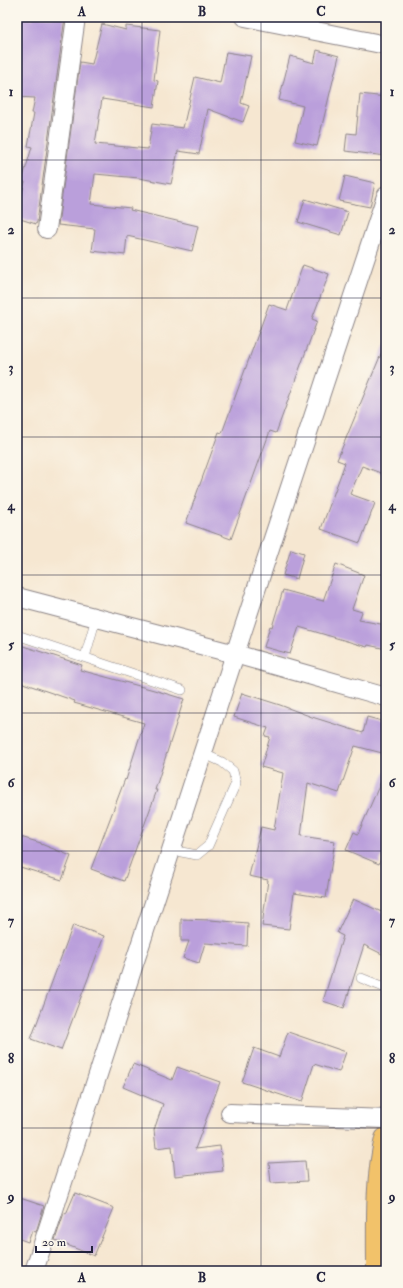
<svg xmlns="http://www.w3.org/2000/svg" width="403" height="1288" viewBox="0 0 403 1288" font-family="'IM FELL Double Pica',serif">
	<rect width="100%" height="100%" fill="#fbf7ec"/>
	<filter id="ink" filterUnits="userSpaceOnUse"><feTurbulence type="fractalNoise" baseFrequency=".025" numOctaves="2"/><feDisplacementMap in="SourceGraphic" scale="8" xChannelSelector="R" yChannelSelector="G"/><feConvolveMatrix kernelMatrix="1 2 1 2 8 2 1 2 1" color-interpolation-filters="sRGB"/></filter>
	<filter id="wash" filterUnits="userSpaceOnUse"><feTurbulence type="fractalNoise" baseFrequency=".012" numOctaves="4" result="noise"/><feDisplacementMap in="SourceGraphic" scale="16" xChannelSelector="R" yChannelSelector="G"/><feGaussianBlur stdDeviation="0.9" result="paint"/><feColorMatrix in="noise" values="0 0 0 0 0 0 0 0 0 0 0 0 0 0 0 0 0 1.4 0 .05"/><feComposite in="paint" operator="in"/></filter>
	<g filter="url(#wash)">
		<rect width="100%" height="100%" fill="#f6e7d1"/>
		<g id="blocks">
			<!-- building -->
			<g fill="#ba9fdb">
				<path d="M 33,17 L 65,17 L 37,222 L 36,224 L 17,218 L 17,210 L 25,182 L 22,181 L 32,147 L 28,146 L 34,113 L 32,113 L 35,98 L 17,97 L 17,18 L 33,19 Z"/>
				<path d="M 102,24 L 126,30 L 126,26 L 160,30 L 154,80 L 158,81 L 154,107 L 102,99 L 95,144 L 148,149 L 152,124 L 183,128 L 195,77 L 220,83 L 226,52 L 251,56 L 241,103 L 249,106 L 243,122 L 208,109 L 199,154 L 178,151 L 171,184 L 139,178 L 95,174 L 91,204 L 131,208 L 130,210 L 198,226 L 192,251 L 127,236 L 125,255 L 92,251 L 95,229 L 58,225 L 80,62 L 92,64 Z"/>
				<path d="M 317,50 L 339,56 L 317,146 L 295,141 L 303,106 L 279,100 L 290,56 L 314,63 Z"/>
				<path d="M 360,94 L 386,97 L 386,156 L 345,151 L 347,133 L 356,134 Z"/>
				<path d="M 345,176 L 375,183 L 370,207 L 339,201 Z"/>
				<path d="M 305,199 L 348,212 L 341,235 L 298,222 Z"/>
				<path d="M 303,265 L 329,274 L 312,319 L 317,321 L 276,433 L 270,431 L 231,539 L 186,523 L 219,432 L 222,433 L 269,304 L 287,310 Z"/>
				<path d="M 386,342 L 386,475 L 362,466 L 350,494 L 375,503 L 360,543 L 321,529 L 345,463 L 337,460 Z"/>
				<path d="M 291,549 L 304,553 L 297,579 L 283,575 Z"/>
				<path d="M 336,564 L 364,575 L 352,609 L 362,612 L 359,620 L 386,625 L 386,649 L 368,645 L 367,647 L 299,627 L 290,654 L 264,647 L 270,626 L 272,627 L 283,590 L 323,601 Z"/>
				<path d="M 17,644 L 82,665 L 80,670 L 154,690 L 184,699 L 155,790 L 157,790 L 124,881 L 91,869 L 125,779 L 126,780 L 144,723 L 74,703 L 75,701 L 17,681 Z"/>
				<path d="M 242,693 L 280,705 L 312,717 L 363,733 L 367,717 L 386,722 L 386,754 L 355,746 L 339,793 L 308,783 L 301,836 L 335,841 L 326,898 L 294,893 L 289,929 L 262,926 L 268,880 L 249,876 L 261,827 L 274,830 L 283,773 L 261,767 L 270,737 L 265,736 L 268,728 L 234,717 Z"/>
				<path d="M 386,770 L 386,848 L 379,864 L 346,850 L 354,832 L 358,834 Z"/>
				<path d="M 17,836 L 41,843 L 41,844 L 71,856 L 62,880 L 17,866 Z"/>
				<path d="M 353,899 L 386,914 L 386,956 L 364,945 L 344,1008 L 323,1001 L 343,936 L 337,933 Z"/>
				<path d="M 181,919 L 210,920 L 248,923 L 247,946 L 205,943 L 199,963 L 183,958 L 189,941 L 181,941 Z"/>
				<path d="M 73,925 L 104,936 L 61,1050 L 31,1039 Z"/>
				<path d="M 288,1032 L 346,1052 L 339,1072 L 314,1064 L 302,1102 L 242,1082 L 254,1048 L 279,1057 Z"/>
				<path d="M 133,1064 L 172,1080 L 177,1067 L 220,1082 L 195,1149 L 220,1146 L 223,1171 L 175,1176 L 172,1146 L 156,1148 L 154,1130 L 163,1104 L 123,1087 Z"/>
				<path d="M 305,1161 L 307,1181 L 271,1183 L 269,1163 Z"/>
				<path d="M 75,1193 L 114,1208 L 94,1256 L 55,1240 L 64,1213 L 66,1214 Z"/>
				<path d="M 17,1197 L 44,1206 L 36,1232 L 32,1231 L 28,1242 L 17,1238 Z"/>
			</g>
		</g>
	</g>
	<g filter="url(#ink)">
		<use href="#blocks" fill-opacity="0" stroke="#8c8486" stroke-width="1"/>
		<g fill="none" stroke-linecap="round" stroke-linejoin="round">
			<defs>
				<g id="lane">
					<path d="M 17,635 L 182,690"/>
					<path d="M 85,657 L 96,618"/>
					<path d="M 171,850 L 197,855 L 208,846 L 236,783 L 233,771 L 222,762 L 202,753"/>
					<path d="M 361,978 L 386,988"/>
				</g>
				<g id="street">
					<path d="M 245,17 L 386,45"/>
					<path d="M 47,229 L 76,17"/>
					<path d="M 17,597 L 235,654 L 386,697"/>
					<path d="M 230,1113 L 386,1119"/>
					<path d="M 34,1271 L 235,654 L 386,196"/>
				</g>
				<path id="primary" d="M 378,1271 C 378,1229 376,1179 386,1139"/>
			</defs>
			<!-- lane casing -->
			<use href="#lane" stroke="#8c8486" stroke-width="10"/>
			<!-- street casing -->
			<use href="#street" stroke="#8c8486" stroke-width="20"/>
			<!-- primary casing -->
			<use href="#primary" stroke="#8c8486" stroke-width="24"/>
			<!-- lane -->
			<use href="#lane" stroke="#fff" stroke-width="9"/>
			<!-- street -->
			<use href="#street" stroke="#fff" stroke-width="18"/>
			<!-- primary -->
			<use href="#primary" stroke="#f2c26a" stroke-width="22"/>
		</g>
	</g>
	<!-- grid -->
	<path fill="none" stroke="#22223b" stroke-width="1" stroke-opacity="0.55" d="M 142,17 L 142,1271M 261,17 L 261,1271M 17,160 L 386,160M 17,298 L 386,298M 17,437 L 386,437M 17,575 L 386,575M 17,713 L 386,713M 17,851 L 386,851M 17,990 L 386,990M 17,1128 L 386,1128"/>
	<!-- margin -->
	<rect width="403" height="1288" fill="none" stroke="#fbf7ec" stroke-width="44"/>
	<!-- scale -->
	<path d="M36 1246v6h56v-6" fill="none" stroke="#22223b" stroke-width="2"/>
	<text x="42" y="1246" font-size="12" fill="#22223b" stroke="#fbf7ec" stroke-width="3" paint-order="stroke">20 m</text>
	<rect x="22" y="22" width="359" height="1244" fill="none" stroke="#22223b" stroke-width="1.5"/>
	<g font-size="13" text-anchor="middle" font-weight="bold" fill="#22223b">
		<text x="82" y="16">A</text>
		<text x="202" y="16">B</text>
		<text x="321" y="16">C</text>
		<text x="11" y="96">1</text>
		<text x="392" y="96">1</text>
		<text x="11" y="234">2</text>
		<text x="392" y="234">2</text>
		<text x="11" y="372">3</text>
		<text x="392" y="372">3</text>
		<text x="11" y="510">4</text>
		<text x="392" y="510">4</text>
		<text x="11" y="649">5</text>
		<text x="392" y="649">5</text>
		<text x="11" y="787">6</text>
		<text x="392" y="787">6</text>
		<text x="11" y="925">7</text>
		<text x="392" y="925">7</text>
		<text x="11" y="1063">8</text>
		<text x="392" y="1063">8</text>
		<text x="11" y="1201">9</text>
		<text x="392" y="1201">9</text>
		<text x="82" y="1282">A</text>
		<text x="202" y="1282">B</text>
		<text x="321" y="1282">C</text>
	</g>
</svg>
